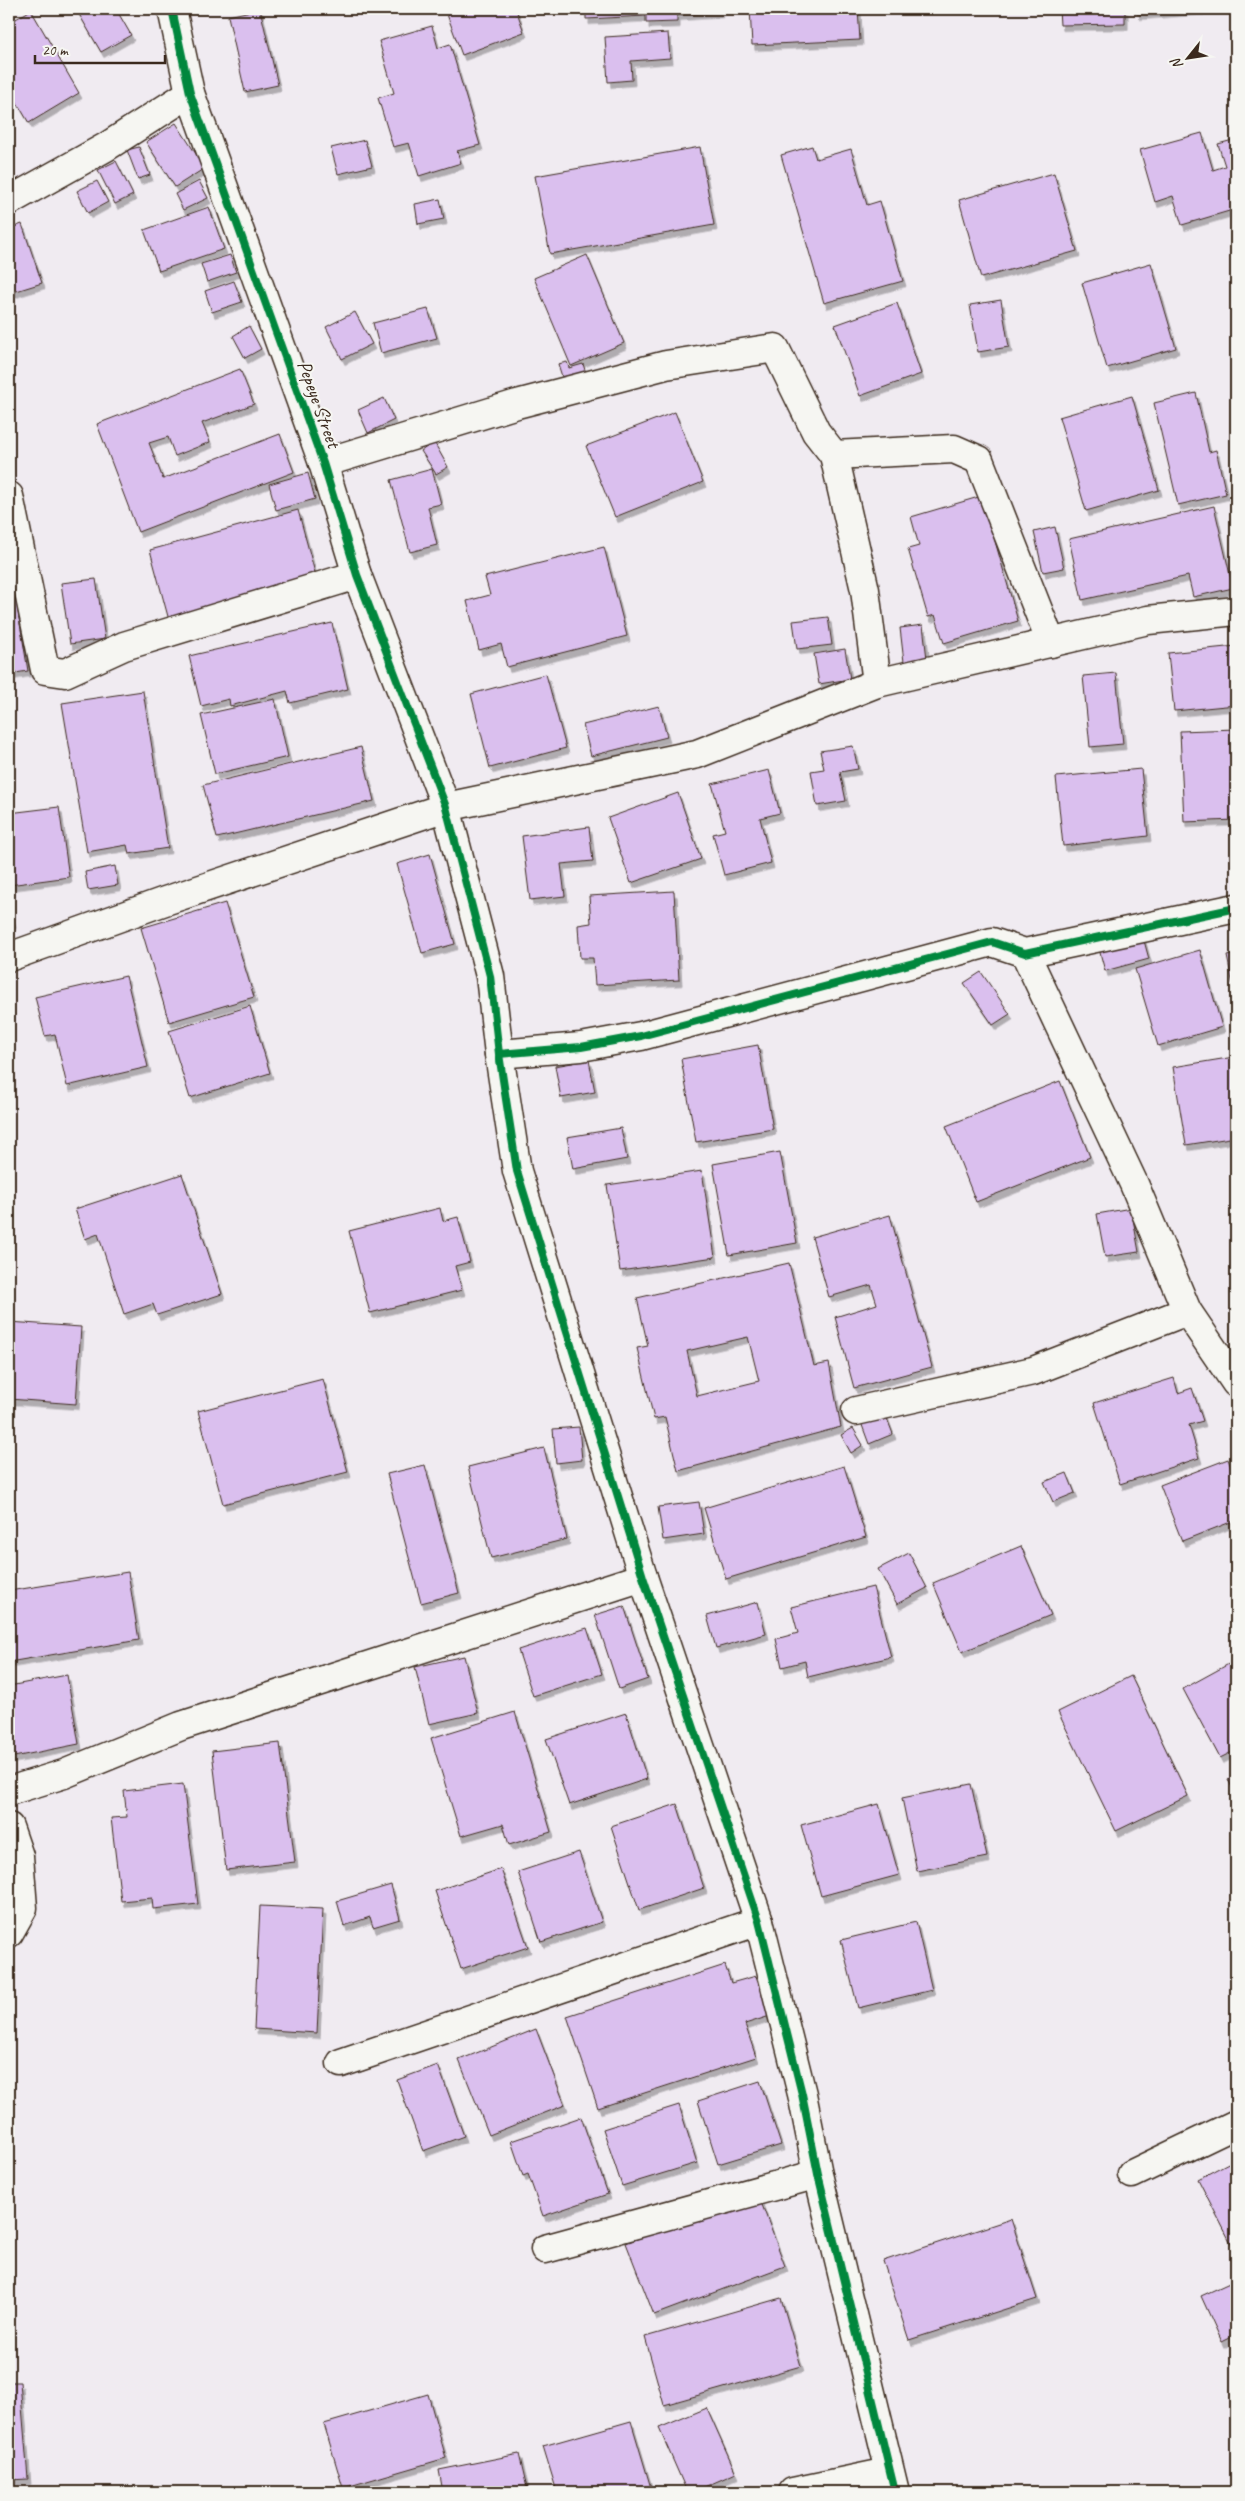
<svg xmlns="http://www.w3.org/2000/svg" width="1245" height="2501" viewBox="0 0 1245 2501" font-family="Caveat,sans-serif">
	<defs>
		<filter id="shadow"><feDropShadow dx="3" dy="5.5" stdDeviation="0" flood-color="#0004"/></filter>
	</defs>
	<rect width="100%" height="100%" fill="#f0ebf1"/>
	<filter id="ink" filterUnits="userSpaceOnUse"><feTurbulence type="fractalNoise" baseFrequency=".02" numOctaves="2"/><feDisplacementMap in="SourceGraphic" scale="10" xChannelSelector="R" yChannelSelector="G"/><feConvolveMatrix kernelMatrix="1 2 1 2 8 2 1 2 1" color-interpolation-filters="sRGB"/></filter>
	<g filter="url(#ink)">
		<!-- building -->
		<g fill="#dabfee" stroke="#3b2a1e" fill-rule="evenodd" filter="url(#shadow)">
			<path d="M 76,9 L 116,9 L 131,35 L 101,52 Z"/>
			<path d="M 260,9 L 278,85 L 245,92 L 228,16 Z"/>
			<path d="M 445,9 L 516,9 L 524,32 L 462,55 Z"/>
			<path d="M 586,9 L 719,9 L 720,12 L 677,15 L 677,22 L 646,23 L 646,16 L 586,19 Z"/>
			<path d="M 750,9 L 858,9 L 860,40 L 752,45 Z"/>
			<path d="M 1059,9 L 1125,9 L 1125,24 L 1060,25 Z"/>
			<path d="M 1136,9 L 1201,9 L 1137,14 Z"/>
			<path d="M 31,10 L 79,93 L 29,123 L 9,89 L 9,23 Z"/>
			<path d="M 432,26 L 438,48 L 450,44 L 480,145 L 457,151 L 461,163 L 419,176 L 409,143 L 393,147 L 378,98 L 394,93 L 379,41 Z"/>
			<path d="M 668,33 L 670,58 L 631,61 L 632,80 L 608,82 L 605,37 Z"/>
			<path d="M 176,123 L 205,168 L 175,187 L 146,142 Z"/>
			<path d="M 1202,133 L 1213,170 L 1225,166 L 1218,144 L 1233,140 L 1236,152 L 1236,209 L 1182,225 L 1173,196 L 1155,202 L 1140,150 Z"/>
			<path d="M 365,140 L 372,166 L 338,174 L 331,148 Z"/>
			<path d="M 812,146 L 816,159 L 851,149 L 867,205 L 880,201 L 903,281 L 824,303 L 781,155 Z"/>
			<path d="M 139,147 L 150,175 L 138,179 L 127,150 Z"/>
			<path d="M 700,147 L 714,225 L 550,254 L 535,176 Z"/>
			<path d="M 116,161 L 133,195 L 115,204 L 98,170 Z"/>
			<path d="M 1054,173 L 1077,251 L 981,278 L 959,200 Z"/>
			<path d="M 97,181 L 108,202 L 88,213 L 77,191 Z"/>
			<path d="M 199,181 L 208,198 L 183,210 L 175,194 Z"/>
			<path d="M 440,199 L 444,219 L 418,224 L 415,204 Z"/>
			<path d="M 209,207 L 224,249 L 159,271 L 144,230 Z"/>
			<path d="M 22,224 L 42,283 L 10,293 L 9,229 Z"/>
			<path d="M 230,255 L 236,272 L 207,282 L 201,264 Z"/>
			<path d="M 587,255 L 624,343 L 571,366 L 534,278 Z"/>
			<path d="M 1151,263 L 1176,348 L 1107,368 L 1082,283 Z"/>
			<path d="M 234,281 L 242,302 L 212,312 L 205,291 Z"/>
			<path d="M 1001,300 L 1009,347 L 978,352 L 970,305 Z"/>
			<path d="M 897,303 L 921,374 L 860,396 L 835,325 Z"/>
			<path d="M 428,309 L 437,338 L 381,353 L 373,323 Z"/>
			<path d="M 355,312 L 372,344 L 342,359 L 326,327 Z"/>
			<path d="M 249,326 L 261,349 L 245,358 L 233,336 Z"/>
			<path d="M 567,362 L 569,368 L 583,364 L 588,379 L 565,386 L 558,364 Z"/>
			<path d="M 240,369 L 254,404 L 202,423 L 210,442 L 175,456 L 168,437 L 149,443 L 163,479 L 280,434 L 294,472 L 138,532 L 97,424 Z"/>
			<path d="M 1196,393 L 1209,452 L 1216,450 L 1226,494 L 1178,505 L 1154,403 Z"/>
			<path d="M 1132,396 L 1159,490 L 1086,511 L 1059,417 Z"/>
			<path d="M 384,398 L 394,420 L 368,433 L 358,410 Z"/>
			<path d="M 675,412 L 703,482 L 615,517 L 586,446 Z"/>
			<path d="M 434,442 L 448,467 L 436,474 L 421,451 Z"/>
			<path d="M 432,469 L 441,504 L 428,507 L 437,545 L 410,552 L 391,480 Z"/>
			<path d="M 308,473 L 315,499 L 276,510 L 269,484 Z"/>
			<path d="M 982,496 L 1018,621 L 944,643 L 935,615 L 928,617 L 908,549 L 919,546 L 911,517 Z"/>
			<path d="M 1214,506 L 1233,588 L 1193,597 L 1188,576 L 1082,600 L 1069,539 Z"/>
			<path d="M 298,510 L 318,584 L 170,624 L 150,550 Z"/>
			<path d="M 1055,527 L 1064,568 L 1043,572 L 1034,532 Z"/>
			<path d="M 604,547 L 627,636 L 507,667 L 501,644 L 479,650 L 467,601 L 490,595 L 485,577 Z"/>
			<path d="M 9,570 L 11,570 L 28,671 L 9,674 Z"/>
			<path d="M 96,579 L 105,639 L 70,644 L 61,583 Z"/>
			<path d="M 828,617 L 832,645 L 797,649 L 793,621 Z"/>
			<path d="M 332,623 L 348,689 L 290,703 L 287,691 L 230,706 L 229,699 L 201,706 L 189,656 Z"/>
			<path d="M 923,625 L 927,659 L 904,662 L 900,628 Z"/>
			<path d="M 1236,646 L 1236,705 L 1174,711 L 1168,653 Z"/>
			<path d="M 845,649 L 850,679 L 819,684 L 814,654 Z"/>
			<path d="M 1116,673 L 1123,744 L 1090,747 L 1083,676 Z"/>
			<path d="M 546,674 L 566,748 L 490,768 L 471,694 Z"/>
			<path d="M 143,691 L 168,848 L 129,854 L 127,845 L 87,852 L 62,703 Z"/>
			<path d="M 275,699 L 288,757 L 215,774 L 201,715 Z"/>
			<path d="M 659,706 L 667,737 L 591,756 L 583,725 Z"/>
			<path d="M 1236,729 L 1236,820 L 1184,822 L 1180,731 Z"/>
			<path d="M 853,746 L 858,769 L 840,772 L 846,801 L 817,806 L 811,771 L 824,769 L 820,751 Z"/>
			<path d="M 361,747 L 374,801 L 217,838 L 203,785 Z"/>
			<path d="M 1141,769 L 1148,836 L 1063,846 L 1056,777 Z"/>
			<path d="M 769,770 L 780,813 L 760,818 L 771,863 L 724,875 L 713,834 L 725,831 L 712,784 Z"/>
			<path d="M 678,793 L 701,859 L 631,883 L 608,818 Z"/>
			<path d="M 59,807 L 69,877 L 9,885 L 9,813 Z"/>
			<path d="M 589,827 L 593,861 L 561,864 L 565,896 L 530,900 L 522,836 Z"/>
			<path d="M 430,854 L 455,944 L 422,953 L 397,864 Z"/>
			<path d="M 115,866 L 118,885 L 88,890 L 85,872 Z"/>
			<path d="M 674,891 L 679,980 L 595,985 L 593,958 L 580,958 L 578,925 L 591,923 L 589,896 Z"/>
			<path d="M 225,903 L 254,997 L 169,1022 L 141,928 Z"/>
			<path d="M 9,904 L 13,923 L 9,924 Z"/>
			<path d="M 1143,937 L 1149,959 L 1105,971 L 1099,949 Z"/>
			<path d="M 1200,950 L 1222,1027 L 1158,1046 L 1135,969 Z"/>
			<path d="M 1236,954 L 1236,1000 L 1227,956 Z"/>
			<path d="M 981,972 L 1010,1014 L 993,1025 L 964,983 Z"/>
			<path d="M 126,976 L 148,1067 L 67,1086 L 55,1034 L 45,1036 L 35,997 Z"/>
			<path d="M 250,1006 L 270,1073 L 190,1098 L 169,1031 Z"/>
			<path d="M 758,1045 L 773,1129 L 696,1142 L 681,1059 Z"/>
			<path d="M 1234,1057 L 1236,1074 L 1236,1137 L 1186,1145 L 1173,1067 Z"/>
			<path d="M 589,1060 L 595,1092 L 561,1098 L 555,1066 Z"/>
			<path d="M 1060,1081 L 1090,1157 L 976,1202 L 946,1126 Z"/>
			<path d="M 621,1128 L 627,1159 L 573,1169 L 567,1137 Z"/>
			<path d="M 780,1152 L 797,1243 L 729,1255 L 713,1164 Z"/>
			<path d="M 702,1171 L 715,1257 L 620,1271 L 607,1185 Z"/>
			<path d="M 182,1174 L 222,1294 L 157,1315 L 153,1304 L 124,1314 L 98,1234 L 85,1239 L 75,1209 Z"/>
			<path d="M 440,1208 L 443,1221 L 458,1217 L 470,1262 L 455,1266 L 462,1290 L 370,1313 L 349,1231 Z"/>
			<path d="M 1131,1208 L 1139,1252 L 1105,1257 L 1097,1214 Z"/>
			<path d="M 890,1215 L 932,1367 L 854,1388 L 835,1317 L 877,1304 L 871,1285 L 829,1297 L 812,1237 Z"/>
			<path d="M 789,1263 L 814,1366 L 829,1363 L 841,1427 L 678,1471 L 665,1417 L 654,1419 L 637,1348 L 648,1346 L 637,1298 ZM 748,1337 L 759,1381 L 697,1396 L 687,1351 Z"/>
			<path d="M 9,1322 L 81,1327 L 76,1404 L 9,1399 Z"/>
			<path d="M 1174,1378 L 1178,1393 L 1192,1388 L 1203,1421 L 1189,1425 L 1199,1458 L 1120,1484 L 1094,1403 Z"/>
			<path d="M 323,1379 L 348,1472 L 223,1504 L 198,1411 Z"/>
			<path d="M 883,1408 L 893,1434 L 869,1444 L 859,1417 Z"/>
			<path d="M 579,1427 L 582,1460 L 556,1463 L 553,1429 Z"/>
			<path d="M 853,1428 L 863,1445 L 851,1453 L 841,1435 Z"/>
			<path d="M 544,1448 L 567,1539 L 491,1558 L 468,1467 Z"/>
			<path d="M 1228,1459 L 1236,1481 L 1236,1520 L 1182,1541 L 1160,1485 Z"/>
			<path d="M 425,1465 L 459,1593 L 421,1603 L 387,1474 Z"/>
			<path d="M 844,1466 L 866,1537 L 726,1579 L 704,1508 Z"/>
			<path d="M 1067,1473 L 1075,1493 L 1053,1502 L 1044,1482 Z"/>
			<path d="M 699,1502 L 704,1534 L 663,1540 L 658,1507 Z"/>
			<path d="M 1021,1546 L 1051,1615 L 962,1652 L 933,1583 Z"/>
			<path d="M 909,1553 L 927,1588 L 897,1604 L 878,1569 Z"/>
			<path d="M 128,1572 L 139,1640 L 9,1662 L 9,1591 Z"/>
			<path d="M 873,1587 L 891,1657 L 808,1677 L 805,1661 L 782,1667 L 776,1639 L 798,1633 L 791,1607 Z"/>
			<path d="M 758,1602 L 766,1634 L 716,1648 L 707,1616 Z"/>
			<path d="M 624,1606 L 648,1679 L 619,1689 L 595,1615 Z"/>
			<path d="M 587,1628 L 602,1674 L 533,1696 L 518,1650 Z"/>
			<path d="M 464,1656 L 478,1713 L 429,1724 L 415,1667 Z"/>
			<path d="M 1236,1660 L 1236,1750 L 1220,1758 L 1183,1689 Z"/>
			<path d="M 67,1675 L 79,1744 L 9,1758 L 9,1686 Z"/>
			<path d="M 1131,1676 L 1188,1796 L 1116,1831 L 1058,1712 Z"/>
			<path d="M 515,1712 L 551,1832 L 509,1845 L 503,1824 L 461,1836 L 431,1738 Z"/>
			<path d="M 626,1713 L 647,1779 L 569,1805 L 546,1739 Z"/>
			<path d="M 280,1743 L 295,1862 L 226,1870 L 212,1751 Z"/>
			<path d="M 1236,1774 L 1236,1796 L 1228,1779 Z"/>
			<path d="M 183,1784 L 198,1904 L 153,1909 L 152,1898 L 121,1901 L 111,1818 L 127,1817 L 124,1791 Z"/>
			<path d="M 971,1784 L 987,1857 L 917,1871 L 902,1798 Z"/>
			<path d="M 677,1804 L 704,1888 L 639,1910 L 611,1826 Z"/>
			<path d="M 879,1804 L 899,1875 L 821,1896 L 801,1825 Z"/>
			<path d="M 579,1852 L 602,1922 L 541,1942 L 518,1872 Z"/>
			<path d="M 501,1869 L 528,1947 L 461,1969 L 435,1891 Z"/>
			<path d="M 391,1885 L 400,1919 L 373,1927 L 370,1917 L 344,1926 L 337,1901 Z"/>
			<path d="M 260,1906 L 323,1909 L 317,2033 L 254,2029 Z"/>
			<path d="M 916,1922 L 932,1990 L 858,2008 L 841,1940 Z"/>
			<path d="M 725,1965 L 731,1983 L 756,1976 L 770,2016 L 745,2024 L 756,2057 L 598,2108 L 567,2016 Z"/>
			<path d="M 536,2029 L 565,2105 L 489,2135 L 459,2060 Z"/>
			<path d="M 438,2065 L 464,2136 L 423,2151 L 397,2080 Z"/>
			<path d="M 760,2081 L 781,2145 L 718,2164 L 698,2101 Z"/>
			<path d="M 679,2105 L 697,2163 L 622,2186 L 603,2129 Z"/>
			<path d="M 581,2117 L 608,2194 L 543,2216 L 528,2174 L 523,2176 L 511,2141 Z"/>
			<path d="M 1236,2159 L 1236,2246 L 1233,2247 L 1198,2179 Z"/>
			<path d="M 758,2194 L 785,2266 L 654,2315 L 626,2243 Z"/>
			<path d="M 1011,2219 L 1037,2299 L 909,2340 L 883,2261 Z"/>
			<path d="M 1236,2280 L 1236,2335 L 1222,2342 L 1201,2296 Z"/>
			<path d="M 781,2298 L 801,2366 L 664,2405 L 645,2337 Z"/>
			<path d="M 9,2382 L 20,2382 L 28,2479 L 9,2480 Z"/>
			<path d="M 428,2394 L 446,2458 L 343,2488 L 324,2424 Z"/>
			<path d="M 707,2408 L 736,2473 L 693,2492 L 687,2492 L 659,2428 Z"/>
			<path d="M 631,2421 L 651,2488 L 637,2492 L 557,2492 L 543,2446 Z"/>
			<path d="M 519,2454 L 528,2492 L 443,2492 L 439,2470 Z"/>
		</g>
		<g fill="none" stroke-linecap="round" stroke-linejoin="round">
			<defs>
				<g id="street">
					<path d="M 172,9 L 190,93 L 323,463 L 357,575 L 446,807 L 490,976 L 499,1054 L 581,1047 L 641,1036 L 992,942 L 1025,953 L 1236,908"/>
					<path d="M 9,201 L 106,147 L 190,93"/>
					<path d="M 834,455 L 865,590 L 877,683"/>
					<path d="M 323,463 L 517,404 L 666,365 L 775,348 L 816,432 L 834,455 L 954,449 L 979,460 L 1051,643"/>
					<path d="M 9,496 L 45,670 L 65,673 L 124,646 L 357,575"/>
					<path d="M 1025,953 L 1134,1184 L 1187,1311 L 1236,1383"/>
					<path d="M 9,957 L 165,901 L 446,807 L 697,754 L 877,683 L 1148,620 L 1236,611"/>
					<path d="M 499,1054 L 517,1171 L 643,1577 L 759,1921 L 802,2094 L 818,2174 L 895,2492"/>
					<path d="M 856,1411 L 1033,1371 L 1187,1311"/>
					<path d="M 9,1791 L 64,1774 L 181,1726 L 643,1577"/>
					<path d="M 9,1827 L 19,1856 L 23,1908 L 9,1933"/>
					<path d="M 341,2063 L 759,1921"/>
					<path d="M 1132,2174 L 1236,2124"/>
					<path d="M 545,2249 L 818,2174"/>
					<path d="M 793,2492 L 889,2472"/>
				</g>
			</defs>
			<!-- street casing -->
			<use href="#street" stroke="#3b2a1e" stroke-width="31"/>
			<!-- street -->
			<use href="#street" stroke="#f6f6f2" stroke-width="28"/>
			<defs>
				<g id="cycleway">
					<path d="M 172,9 L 190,93 L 323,463 L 357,575 L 446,807 L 490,976 L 499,1054 L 581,1047 L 641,1036 L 992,942 L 1025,953 L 1236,908"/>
					<path d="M 499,1054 L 517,1171 L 643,1577 L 759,1921 L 802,2094 L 818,2174 L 895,2492"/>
				</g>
			</defs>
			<!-- cycleway casing -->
			<use href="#cycleway" stroke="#f6f6f2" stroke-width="11"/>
			<!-- cycleway -->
			<use href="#cycleway" stroke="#00873e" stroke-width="8"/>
		</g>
	</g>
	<g text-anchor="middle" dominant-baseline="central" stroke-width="4" stroke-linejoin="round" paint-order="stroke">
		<!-- street labels -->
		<g font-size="20" fill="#3b2a1e" stroke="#f6f6f2">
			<text transform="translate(319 404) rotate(70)">Pepeye Street</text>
		</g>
	</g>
	<!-- margin -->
	<rect width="1245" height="2501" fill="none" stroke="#f6f6f2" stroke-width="30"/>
	<rect x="15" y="15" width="1215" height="2471" fill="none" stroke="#3b2a1e" stroke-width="2" filter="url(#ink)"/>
	<!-- north arrow -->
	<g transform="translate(1188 58) rotate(240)" stroke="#f6f6f2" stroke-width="4" paint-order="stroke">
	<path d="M0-4L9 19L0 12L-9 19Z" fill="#3b2a1e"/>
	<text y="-8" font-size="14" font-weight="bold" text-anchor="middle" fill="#3b2a1e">N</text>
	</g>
	<!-- scale -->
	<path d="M35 55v8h130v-8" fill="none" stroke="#3b2a1e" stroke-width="2.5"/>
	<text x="42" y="55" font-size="15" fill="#3b2a1e" stroke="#f6f6f2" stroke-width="4" paint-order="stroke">20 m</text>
</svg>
